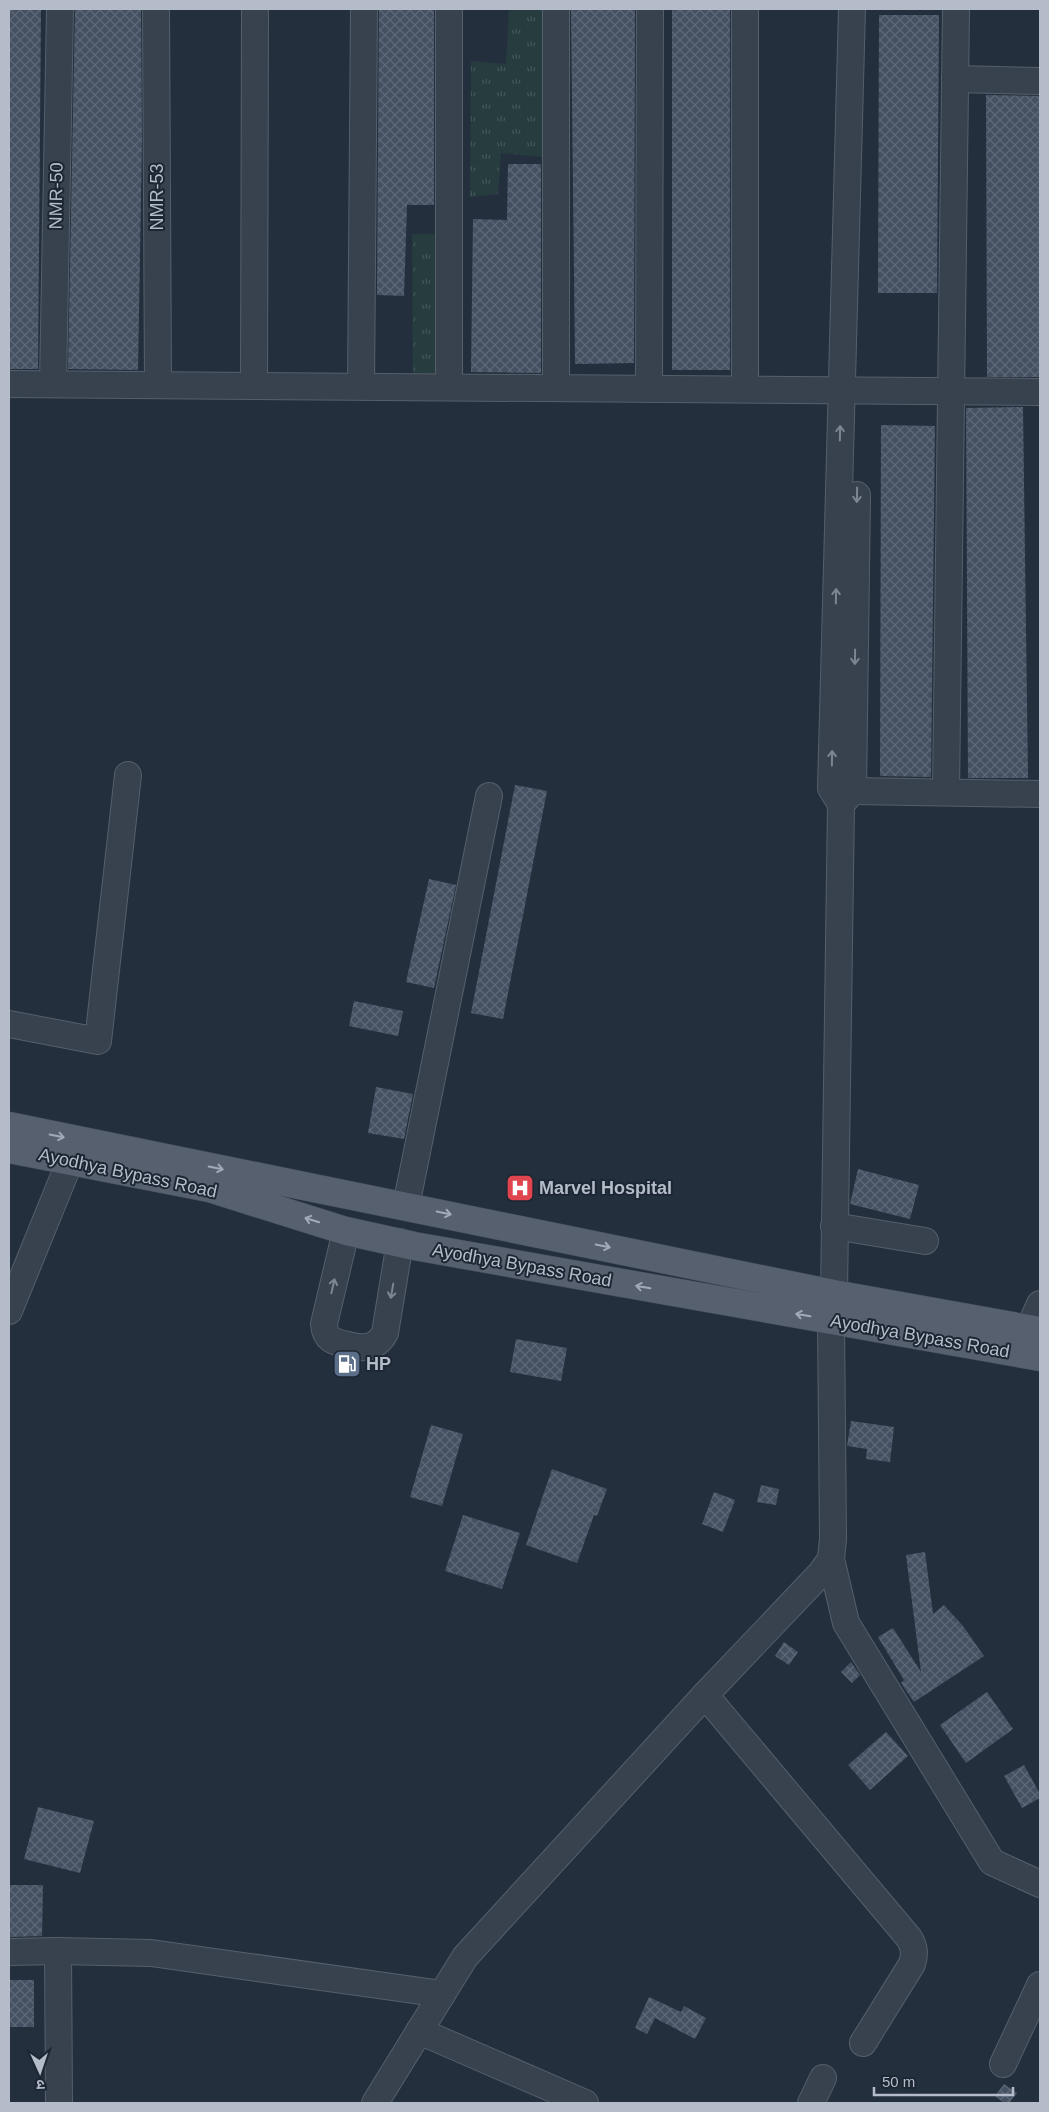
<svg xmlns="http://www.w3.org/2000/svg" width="1049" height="2112" viewBox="0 0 1049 2112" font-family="Helvetica,'Noto Sans Devanagari',sans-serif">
	<defs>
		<pattern id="park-tufts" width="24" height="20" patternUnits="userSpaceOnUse" patternTransform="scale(1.25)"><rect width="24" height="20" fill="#263c3f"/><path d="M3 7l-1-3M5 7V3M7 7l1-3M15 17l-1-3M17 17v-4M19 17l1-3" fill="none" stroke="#435659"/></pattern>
		<pattern id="building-cross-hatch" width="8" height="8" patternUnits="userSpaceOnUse" patternTransform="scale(1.25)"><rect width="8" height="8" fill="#455162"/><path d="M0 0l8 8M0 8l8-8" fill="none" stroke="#5d6877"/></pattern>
	</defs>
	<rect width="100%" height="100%" fill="#242f3e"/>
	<!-- park -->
	<g fill="url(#park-tufts)">
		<path d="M 509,9 L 547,9 L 543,157 L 501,153 L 498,194 L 470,197 L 471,61 L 506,64 Z"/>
		<path d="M 412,234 L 454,234 L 449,387 L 413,387 Z"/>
	</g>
	<!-- building -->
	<g fill="url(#building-cross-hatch)">
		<path d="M 9,9 L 41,9 L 38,369 L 9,369 Z"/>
		<path d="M 75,9 L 141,9 L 142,140 L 138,370 L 68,369 Z"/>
		<path d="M 379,9 L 434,9 L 434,205 L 407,205 L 404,296 L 377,295 Z"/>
		<path d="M 571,9 L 635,9 L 634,363 L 575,364 Z"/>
		<rect x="672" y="9" width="58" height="361"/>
		<path d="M 879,15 L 939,15 L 937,293 L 878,293 Z"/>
		<path d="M 986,95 L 1040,96 L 1040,377 L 987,377 Z"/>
		<path d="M 508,164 L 541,164 L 541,373 L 471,372 L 473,219 L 507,220 Z"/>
		<path d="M 1023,407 L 1028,778 L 968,778 L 966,408 Z"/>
		<path d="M 881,425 L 935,426 L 931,777 L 880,776 Z"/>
		<path d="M 515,785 L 547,791 L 503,1019 L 471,1013 Z"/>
		<path d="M 429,879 L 456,885 L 434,988 L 406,982 Z"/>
		<path d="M 354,1001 L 403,1011 L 398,1036 L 349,1026 Z"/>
		<path d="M 376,1087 L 413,1094 L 404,1139 L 368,1133 Z"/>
		<path d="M 858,1169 L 919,1185 L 910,1219 L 850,1204 Z"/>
		<path d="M 516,1339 L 567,1348 L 561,1381 L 510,1372 Z"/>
		<path d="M 851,1421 L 894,1427 L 890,1462 L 866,1459 L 867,1449 L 847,1446 Z"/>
		<path d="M 431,1425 L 463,1434 L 442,1506 L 410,1497 Z"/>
		<path d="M 552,1469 L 607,1489 L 597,1516 L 594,1515 L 577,1563 L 526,1545 Z"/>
		<path d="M 761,1485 L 779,1489 L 776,1505 L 757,1502 Z"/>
		<path d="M 714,1492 L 735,1500 L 723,1532 L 702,1524 Z"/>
		<path d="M 463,1515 L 520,1533 L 502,1589 L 445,1571 Z"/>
		<path d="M 925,1552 L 933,1614 L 944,1605 L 963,1626 L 984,1656 L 914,1702 L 901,1683 L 904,1680 L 878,1637 L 893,1628 L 921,1672 L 906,1555 Z"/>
		<path d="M 784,1642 L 798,1652 L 789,1665 L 775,1656 Z"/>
		<path d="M 851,1662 L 860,1675 L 852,1683 L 841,1672 Z"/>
		<path d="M 987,1692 L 1013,1729 L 966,1763 L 940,1725 Z"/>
		<path d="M 886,1732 L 908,1756 L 870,1790 L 848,1765 Z"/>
		<path d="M 1024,1765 L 1040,1794 L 1040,1798 L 1022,1808 L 1004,1776 Z"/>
		<path d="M 38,1807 L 94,1821 L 80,1873 L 24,1859 Z"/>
		<path d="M 9,1885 L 43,1885 L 42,1936 L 9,1937 Z"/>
		<rect x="9" y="1980" width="25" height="47"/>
		<path d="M 649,1997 L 681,2012 L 684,2006 L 706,2018 L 695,2039 L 655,2018 L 647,2034 L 635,2028 Z"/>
		<path d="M 1004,2084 L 1017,2093 L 1009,2103 L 1004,2103 L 995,2096 Z"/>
	</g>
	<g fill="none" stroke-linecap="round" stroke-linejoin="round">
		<defs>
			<g id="minor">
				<path d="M 156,9 L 158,385"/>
				<path d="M 449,9 L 449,387"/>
				<path d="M 556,9 L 556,388"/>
				<path d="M 852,9 L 831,788 L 841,804 L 834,1294 L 831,1320 L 833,1539 L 831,1559 L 846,1623 L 992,1862 L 1040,1884"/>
				<path d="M 955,79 L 1040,81"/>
				<path d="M 9,384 L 1040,392"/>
				<path d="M 53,384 L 60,9"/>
				<path d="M 254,386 L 255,9"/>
				<path d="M 361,386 L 364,9"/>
				<path d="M 649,389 L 650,9"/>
				<path d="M 745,389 L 745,9"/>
				<path d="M 853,791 L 1040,794"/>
				<path d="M 946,792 L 956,9"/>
				<path d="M 841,804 L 853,791 L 857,495"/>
				<path d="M 9,1024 L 98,1041 L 128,775"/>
				<path d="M 406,1206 L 489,796"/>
				<path d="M 834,1226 L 925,1241"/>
				<path d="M 346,1231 L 324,1324 C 325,1340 334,1342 348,1345 C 364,1349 376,1349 385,1333 L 400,1242"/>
				<path d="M 9,1311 L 70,1161"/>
				<path d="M 1029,1329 L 1040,1304"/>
				<path d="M 705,1695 L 909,1938 C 915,1948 915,1954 912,1964 L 863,2043"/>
				<path d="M 58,1951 L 59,2103"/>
				<path d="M 9,1952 L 58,1951 L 151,1953 L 442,1994"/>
				<path d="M 419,2031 L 585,2103"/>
				<path d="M 1003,2064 L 1040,1985"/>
				<path d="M 375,2103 L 465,1957 L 705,1695 L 821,1573 L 831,1559"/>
				<path d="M 811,2103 L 823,2078"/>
			</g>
			<g id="major">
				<path d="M 9,1126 L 834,1294 L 1040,1331"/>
				<path d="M 9,1149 L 209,1188 L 346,1231 L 414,1246 L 1040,1357"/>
			</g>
		</defs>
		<!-- minor casing -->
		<use href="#minor" stroke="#565f6c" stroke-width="28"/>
		<!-- major casing -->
		<use href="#major" stroke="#414a57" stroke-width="29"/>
		<!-- minor -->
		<use href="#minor" stroke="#38414e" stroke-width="26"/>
		<!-- major -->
		<use href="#major" stroke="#56606e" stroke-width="28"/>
	</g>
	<!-- one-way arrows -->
	<defs><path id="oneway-shaft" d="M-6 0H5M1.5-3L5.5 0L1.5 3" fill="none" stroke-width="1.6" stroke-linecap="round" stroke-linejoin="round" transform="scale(1.25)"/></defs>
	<g stroke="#7c8592">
		<use href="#oneway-shaft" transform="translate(840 433) rotate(-89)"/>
		<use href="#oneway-shaft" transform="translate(857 495) rotate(91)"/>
		<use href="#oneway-shaft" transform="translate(836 596) rotate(-89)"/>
		<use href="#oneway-shaft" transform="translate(855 657) rotate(91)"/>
		<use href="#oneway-shaft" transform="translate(832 758) rotate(-89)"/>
		<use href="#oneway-shaft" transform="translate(333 1286) rotate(-77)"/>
		<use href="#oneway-shaft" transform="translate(392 1291) rotate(100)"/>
	</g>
	<g stroke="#a1aab7">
		<use href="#oneway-shaft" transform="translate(57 1136) rotate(11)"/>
		<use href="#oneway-shaft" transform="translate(216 1168) rotate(11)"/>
		<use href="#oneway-shaft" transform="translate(444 1213) rotate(12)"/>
		<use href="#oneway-shaft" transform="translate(312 1220) rotate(-163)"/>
		<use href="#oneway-shaft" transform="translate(603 1246) rotate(12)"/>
		<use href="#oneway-shaft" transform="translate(643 1287) rotate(-170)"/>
		<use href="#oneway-shaft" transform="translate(803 1315) rotate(-170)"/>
	</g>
	<!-- icons -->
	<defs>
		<symbol id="hospital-square" viewBox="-11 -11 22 22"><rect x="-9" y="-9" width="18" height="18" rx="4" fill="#e0444e" stroke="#1d2633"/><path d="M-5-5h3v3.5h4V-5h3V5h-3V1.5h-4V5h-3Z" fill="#fff"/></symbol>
		<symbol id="fuel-square" viewBox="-11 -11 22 22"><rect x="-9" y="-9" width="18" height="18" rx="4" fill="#5c6f8a" stroke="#1d2633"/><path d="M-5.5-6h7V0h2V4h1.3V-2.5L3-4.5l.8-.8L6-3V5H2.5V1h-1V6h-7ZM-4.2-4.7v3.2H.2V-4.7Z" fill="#fff"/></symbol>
	</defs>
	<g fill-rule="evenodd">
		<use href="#hospital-square" x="504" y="1172" width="32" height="32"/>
		<use href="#fuel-square" x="331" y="1348" width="32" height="32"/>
	</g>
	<g text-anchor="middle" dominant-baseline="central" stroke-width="4" stroke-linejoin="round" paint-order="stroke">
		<!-- street labels -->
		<g font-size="18" fill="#b4bcc9" stroke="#1d2633">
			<text transform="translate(56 196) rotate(-89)">NMR-50</text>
			<text transform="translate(157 197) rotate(-90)">NMR-53</text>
			<text transform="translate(128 1173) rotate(12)">Ayodhya Bypass Road</text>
			<text transform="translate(522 1265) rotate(10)">Ayodhya Bypass Road</text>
			<text transform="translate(920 1336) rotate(10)">Ayodhya Bypass Road</text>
		</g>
		<!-- poi labels -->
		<g font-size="18" font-weight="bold" fill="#b4bcc9" stroke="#1d2633" text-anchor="start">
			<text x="539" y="1188">Marvel Hospital</text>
			<text x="366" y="1364">HP</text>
		</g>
	</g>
	<!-- border -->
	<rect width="1049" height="2112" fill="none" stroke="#b4bcc9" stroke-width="20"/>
	<!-- north arrow -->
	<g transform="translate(40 2072) rotate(177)" stroke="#1d2633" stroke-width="4" paint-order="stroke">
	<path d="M0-4L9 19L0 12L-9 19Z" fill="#b4bcc9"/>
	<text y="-8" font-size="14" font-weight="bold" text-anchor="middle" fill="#b4bcc9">उ</text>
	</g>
	<!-- scale -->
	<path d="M874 2087v8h139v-8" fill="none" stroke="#b4bcc9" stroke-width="2.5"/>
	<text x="882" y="2087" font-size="15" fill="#b4bcc9" stroke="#1d2633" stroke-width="4" paint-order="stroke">50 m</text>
</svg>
